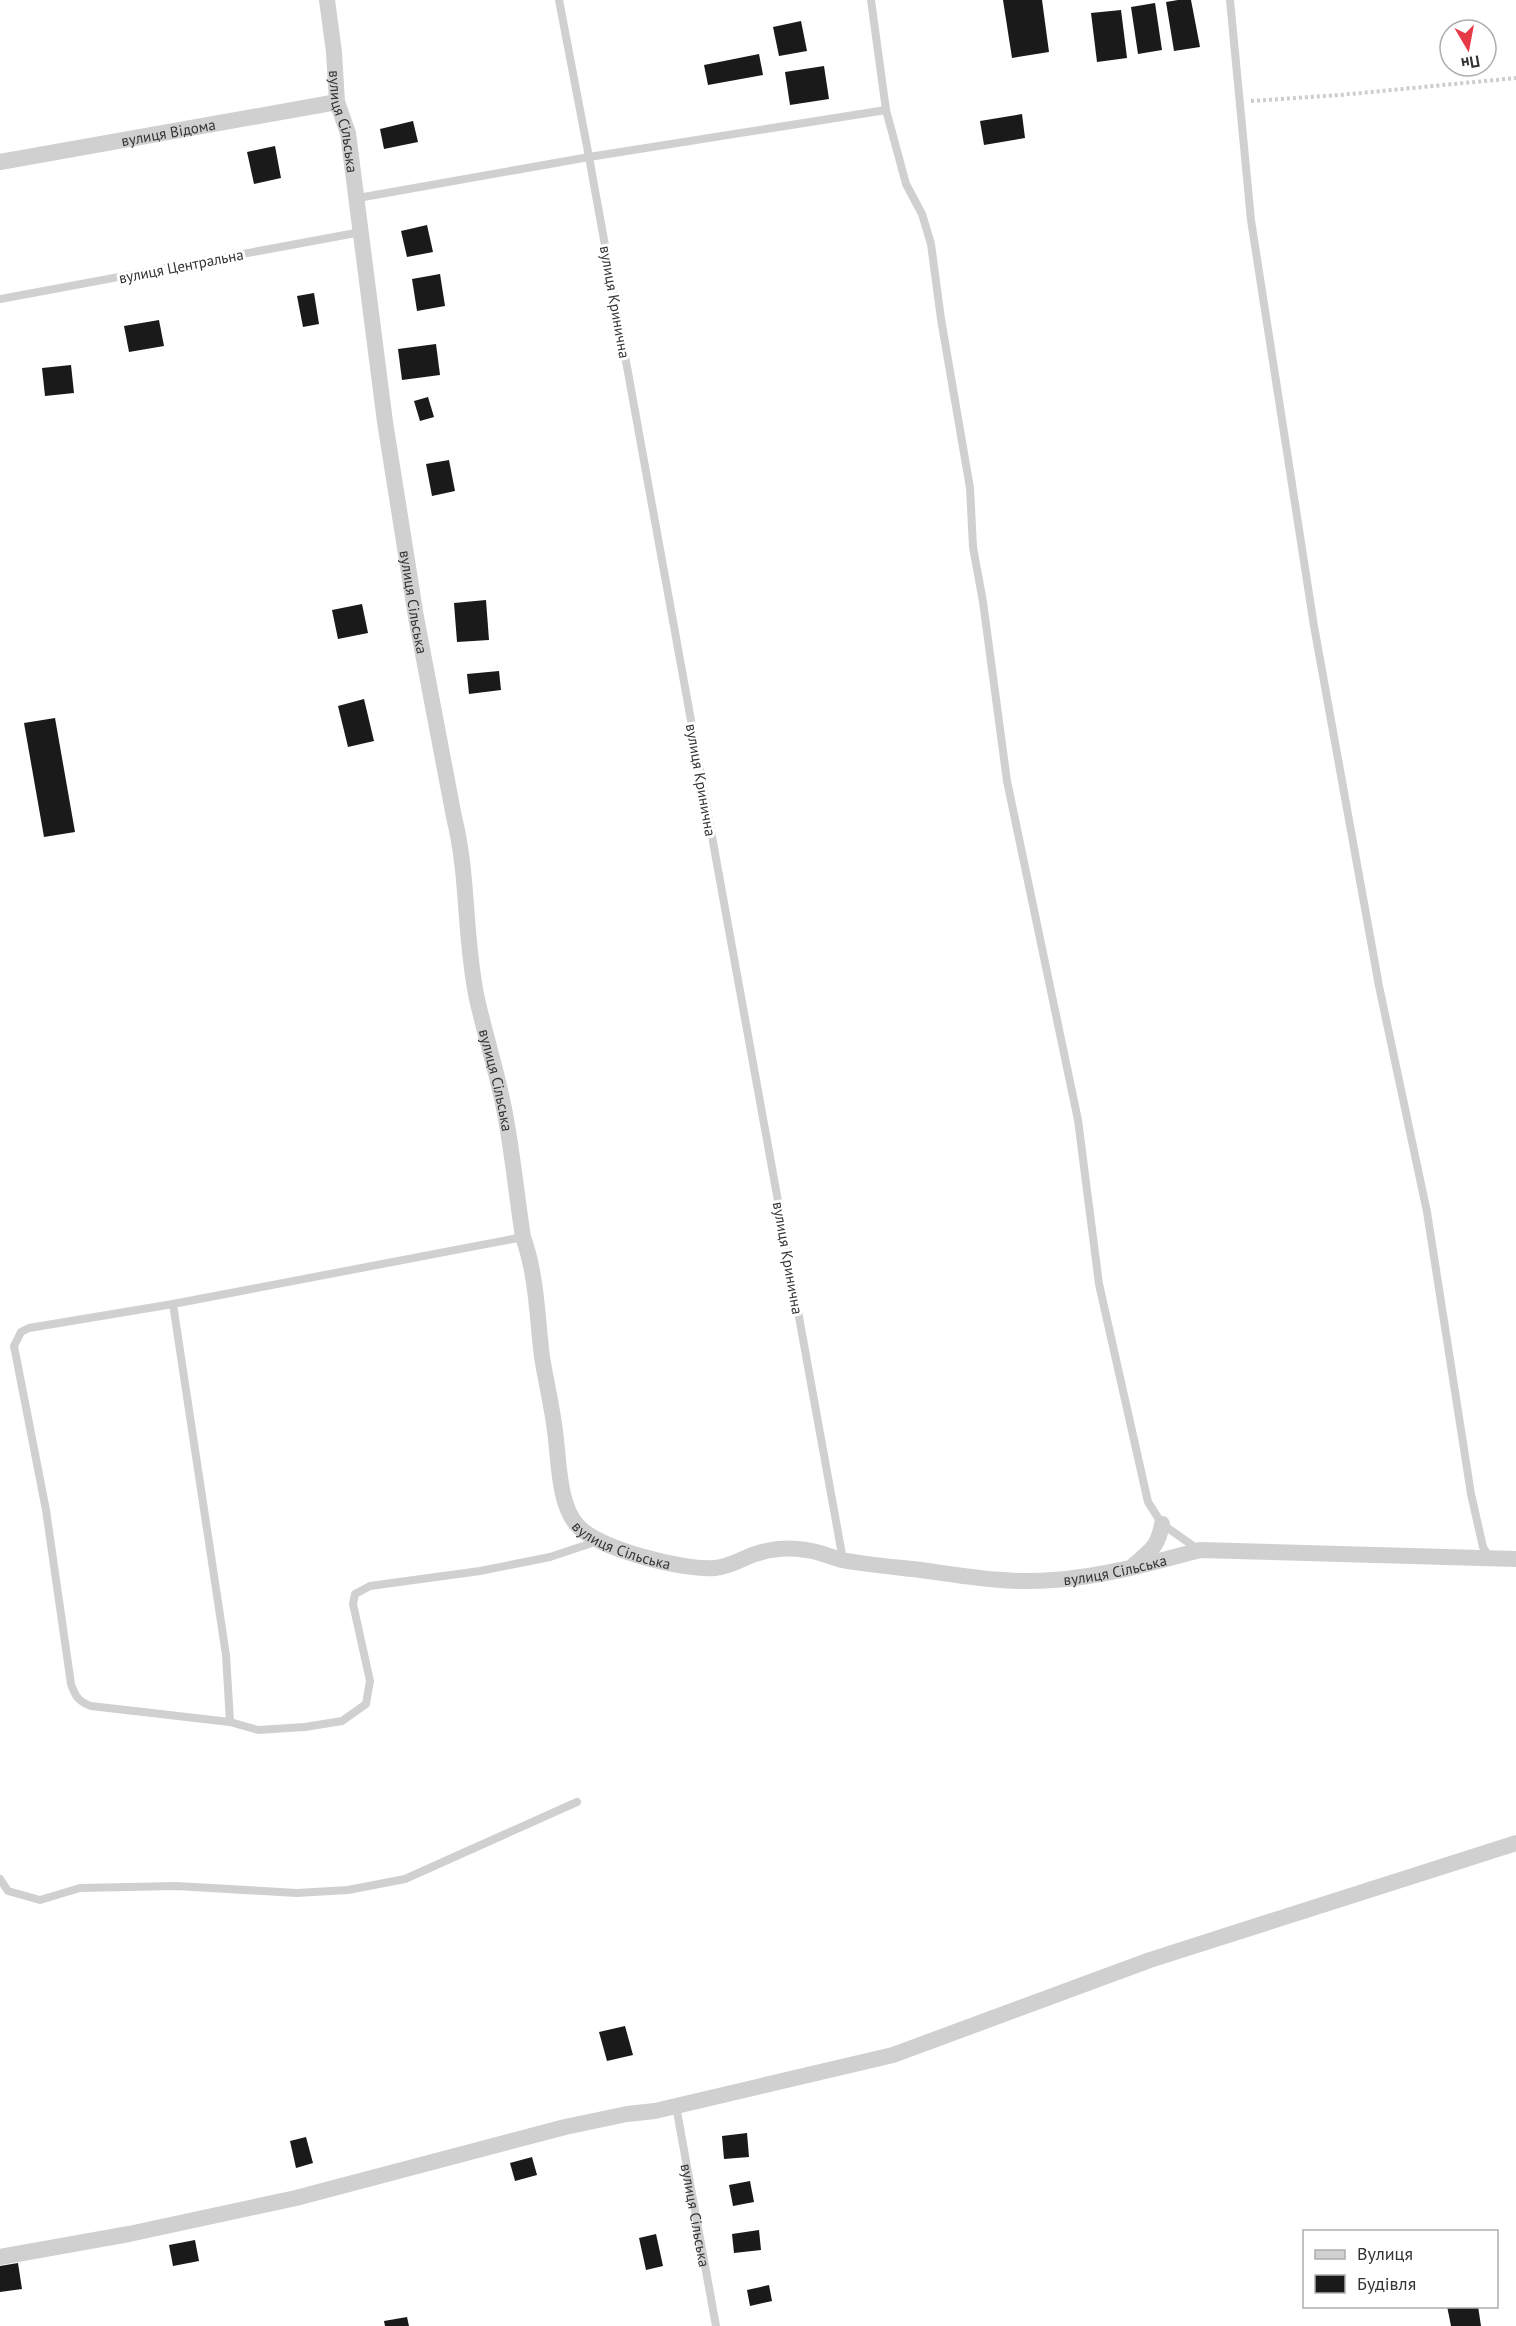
<svg xmlns="http://www.w3.org/2000/svg" width="1516" height="2326" viewBox="0 0 1516 2326" font-family="'PT Sans',sans-serif">
	<rect width="100%" height="100%" fill="#fff"/>
	<!-- building -->
	<g fill="#1a1a1a">
		<path d="M 1003,0 L 1042,0 L 1049,52 L 1012,58 Z"/>
		<path d="M 1178,0 L 1191,0 L 1200,47 L 1174,51 L 1166,2 Z"/>
		<path d="M 1155,3 L 1162,50 L 1138,54 L 1131,7 Z"/>
		<path d="M 1121,10 L 1127,58 L 1097,62 L 1091,13 Z"/>
		<path d="M 801,21 L 807,51 L 779,56 L 773,27 Z"/>
		<path d="M 759,54 L 763,75 L 708,85 L 704,65 Z"/>
		<path d="M 824,66 L 829,99 L 790,105 L 785,72 Z"/>
		<path d="M 1022,114 L 1025,138 L 984,145 L 980,121 Z"/>
		<path d="M 413,121 L 418,142 L 384,149 L 380,129 Z"/>
		<path d="M 275,146 L 281,178 L 254,184 L 247,152 Z"/>
		<path d="M 427,225 L 433,252 L 407,257 L 401,231 Z"/>
		<path d="M 440,274 L 445,306 L 417,311 L 412,279 Z"/>
		<path d="M 314,293 L 319,324 L 303,327 L 297,296 Z"/>
		<path d="M 159,320 L 164,346 L 129,352 L 124,326 Z"/>
		<path d="M 436,344 L 440,375 L 402,380 L 398,349 Z"/>
		<path d="M 71,365 L 74,393 L 45,396 L 42,368 Z"/>
		<path d="M 428,397 L 434,417 L 420,421 L 414,401 Z"/>
		<path d="M 449,460 L 455,491 L 432,496 L 426,464 Z"/>
		<path d="M 486,600 L 489,640 L 457,642 L 454,603 Z"/>
		<path d="M 362,604 L 368,633 L 338,639 L 332,610 Z"/>
		<path d="M 499,671 L 501,690 L 469,694 L 467,674 Z"/>
		<path d="M 364,699 L 374,741 L 348,747 L 338,706 Z"/>
		<path d="M 55,718 L 75,832 L 44,837 L 24,723 Z"/>
		<path d="M 625,2026 L 633,2055 L 607,2061 L 599,2032 Z"/>
		<path d="M 747,2133 L 749,2157 L 724,2159 L 722,2136 Z"/>
		<path d="M 306,2137 L 313,2163 L 296,2168 L 290,2141 Z"/>
		<path d="M 532,2157 L 537,2175 L 515,2181 L 510,2163 Z"/>
		<path d="M 750,2181 L 754,2202 L 733,2206 L 729,2185 Z"/>
		<path d="M 759,2230 L 761,2250 L 734,2253 L 732,2234 Z"/>
		<path d="M 656,2234 L 663,2266 L 646,2270 L 639,2238 Z"/>
		<path d="M 195,2240 L 199,2261 L 173,2266 L 169,2245 Z"/>
		<path d="M 18,2263 L 22,2289 L 0,2292 L 0,2266 Z"/>
		<path d="M 769,2285 L 772,2301 L 750,2306 L 747,2290 Z"/>
		<path d="M 1447,2306 L 1478,2306 L 1481,2326 L 1451,2326 Z"/>
		<path d="M 407,2317 L 409,2326 L 385,2326 L 384,2321 Z"/>
	</g>
	<g fill="none" stroke-linecap="round" stroke-linejoin="round">
		<!-- path -->
		<path stroke="#cdcdcd" stroke-width="4" stroke-dasharray="3 3" stroke-linecap="butt" d="M 1251,101 L 1340,95 L 1516,78"/>
		<!-- service -->
		<g stroke="#d0d0d0" stroke-width="8">
			<path d="M 559,0 L 589,157 L 843,1560"/>
			<path d="M 871,0 L 886,110 L 906,184 L 922,214 L 931,244 L 941,319 L 970,488 L 973,547 L 983,602 L 1007,781 L 1078,1120 L 1099,1284 L 1148,1502 L 1162,1524 L 1199,1550"/>
			<path d="M 1230,0 L 1251,220 L 1314,626 L 1379,986 L 1427,1212 L 1471,1494 L 1483,1547 L 1489,1557"/>
			<path d="M 358,198 L 589,157 L 886,110"/>
			<path d="M 0,299 L 361,232"/>
			<path d="M 523,1237 L 173,1304 L 29,1328 L 21,1332 L 14,1346 L 46,1510 L 71,1684 C 75,1696 79,1702 91,1706 L 230,1722 L 258,1730 L 305,1727 L 342,1721 L 366,1704 L 370,1681 L 353,1604 L 355,1594 L 370,1586 L 480,1571 L 550,1557 L 598,1541"/>
			<path d="M 173,1304 L 226,1655 L 230,1722"/>
			<path d="M 0,1879 L 8,1891 L 40,1900 L 80,1888 L 176,1886 L 297,1893 L 348,1890 L 405,1879 L 577,1802"/>
			<path id="s1" d="M 676,2106 L 716,2326"/>
		</g>
		<!-- minor -->
		<g stroke="#d0d0d0" stroke-width="16">
			<path id="s2" d="M 327,0 L 334,52 L 337,102 L 348,133 L 385,422 L 416,617 L 454,817 C 469,877 464,939 477,999 C 486,1039 499,1078 506,1119 C 513,1158 517,1198 523,1237 C 537,1276 537,1317 542,1357 C 546,1382 552,1406 555,1431 C 559,1459 558,1505 578,1526 C 598,1549 685,1571 715,1568 C 730,1567 741,1559 755,1554 C 770,1549 789,1547 806,1550 C 818,1551 830,1557 842,1560 C 868,1565 895,1567 921,1570 C 964,1576 1009,1584 1053,1580 C 1102,1577 1152,1563 1200,1550 L 1516,1559"/>
			<path id="s3" d="M 0,162 L 337,102"/>
			<path d="M 1134,1565 C 1151,1550 1158,1547 1162,1524"/>
			<path d="M 0,2257 L 129,2234 L 296,2198 L 565,2127 L 627,2114 L 655,2111 L 893,2055 L 1150,1960 L 1516,1843"/>
		</g>
	</g>
	<g text-anchor="middle" dominant-baseline="central" stroke-width="6" stroke-linejoin="round" paint-order="stroke">
		<!-- street labels -->
		<g font-size="15" fill="#333" stroke="#fff">
			<text stroke="none"><textPath href="#s2" startOffset="123">вулиця Сільська</textPath></text>
			<text stroke="none"><textPath href="#s3" startOffset="171">вулиця Відома</textPath></text>
			<text transform="translate(181 266) rotate(-11)">вулиця Центральна</text>
			<text transform="translate(615 302) rotate(80)">вулиця Кринична</text>
			<text stroke="none"><textPath href="#s2" startOffset="609">вулиця Сільська</textPath></text>
			<text transform="translate(701 780) rotate(80)">вулиця Кринична</text>
			<text stroke="none"><textPath href="#s2" startOffset="1095">вулиця Сільська</textPath></text>
			<text transform="translate(788 1258) rotate(80)">вулиця Кринична</text>
			<text stroke="none"><textPath href="#s2" startOffset="1599">вулиця Сільська</textPath></text>
			<text stroke="none"><textPath href="#s2" startOffset="2103">вулиця Сільська</textPath></text>
			<text stroke="none"><textPath href="#s1" startOffset="111">вулиця Сільська</textPath></text>
		</g>
	</g>
	<!-- legend -->
	<rect x="1303" y="2230" width="195" height="78" fill="#ffffff" stroke="#adadad" stroke-width="1.5"/>
	<rect x="1315" y="2250" width="30" height="9" fill="#d0d0d0" stroke="#adadad" stroke-width="1.5"/>
	<text x="1357" y="2260" font-size="18" fill="#333333">Вулиця</text>
	<rect x="1315" y="2275" width="30" height="18" fill="#1a1a1a" stroke="#adadad" stroke-width="1.5"/>
	<text x="1357" y="2290" font-size="18" fill="#333333">Будівля</text>
	<!-- north arrow -->
	<g transform="translate(1468 48) rotate(170)"><circle r="28" fill="#ffffff" stroke="#adadad" stroke-width="1.5"/>
	<path d="M0-4.5L10 22L0 15L-10 22Z" fill="#e63946"/>
	<text y="-9" font-size="16" font-weight="bold" text-anchor="middle" fill="#333333">Пн</text>
	</g>
</svg>
